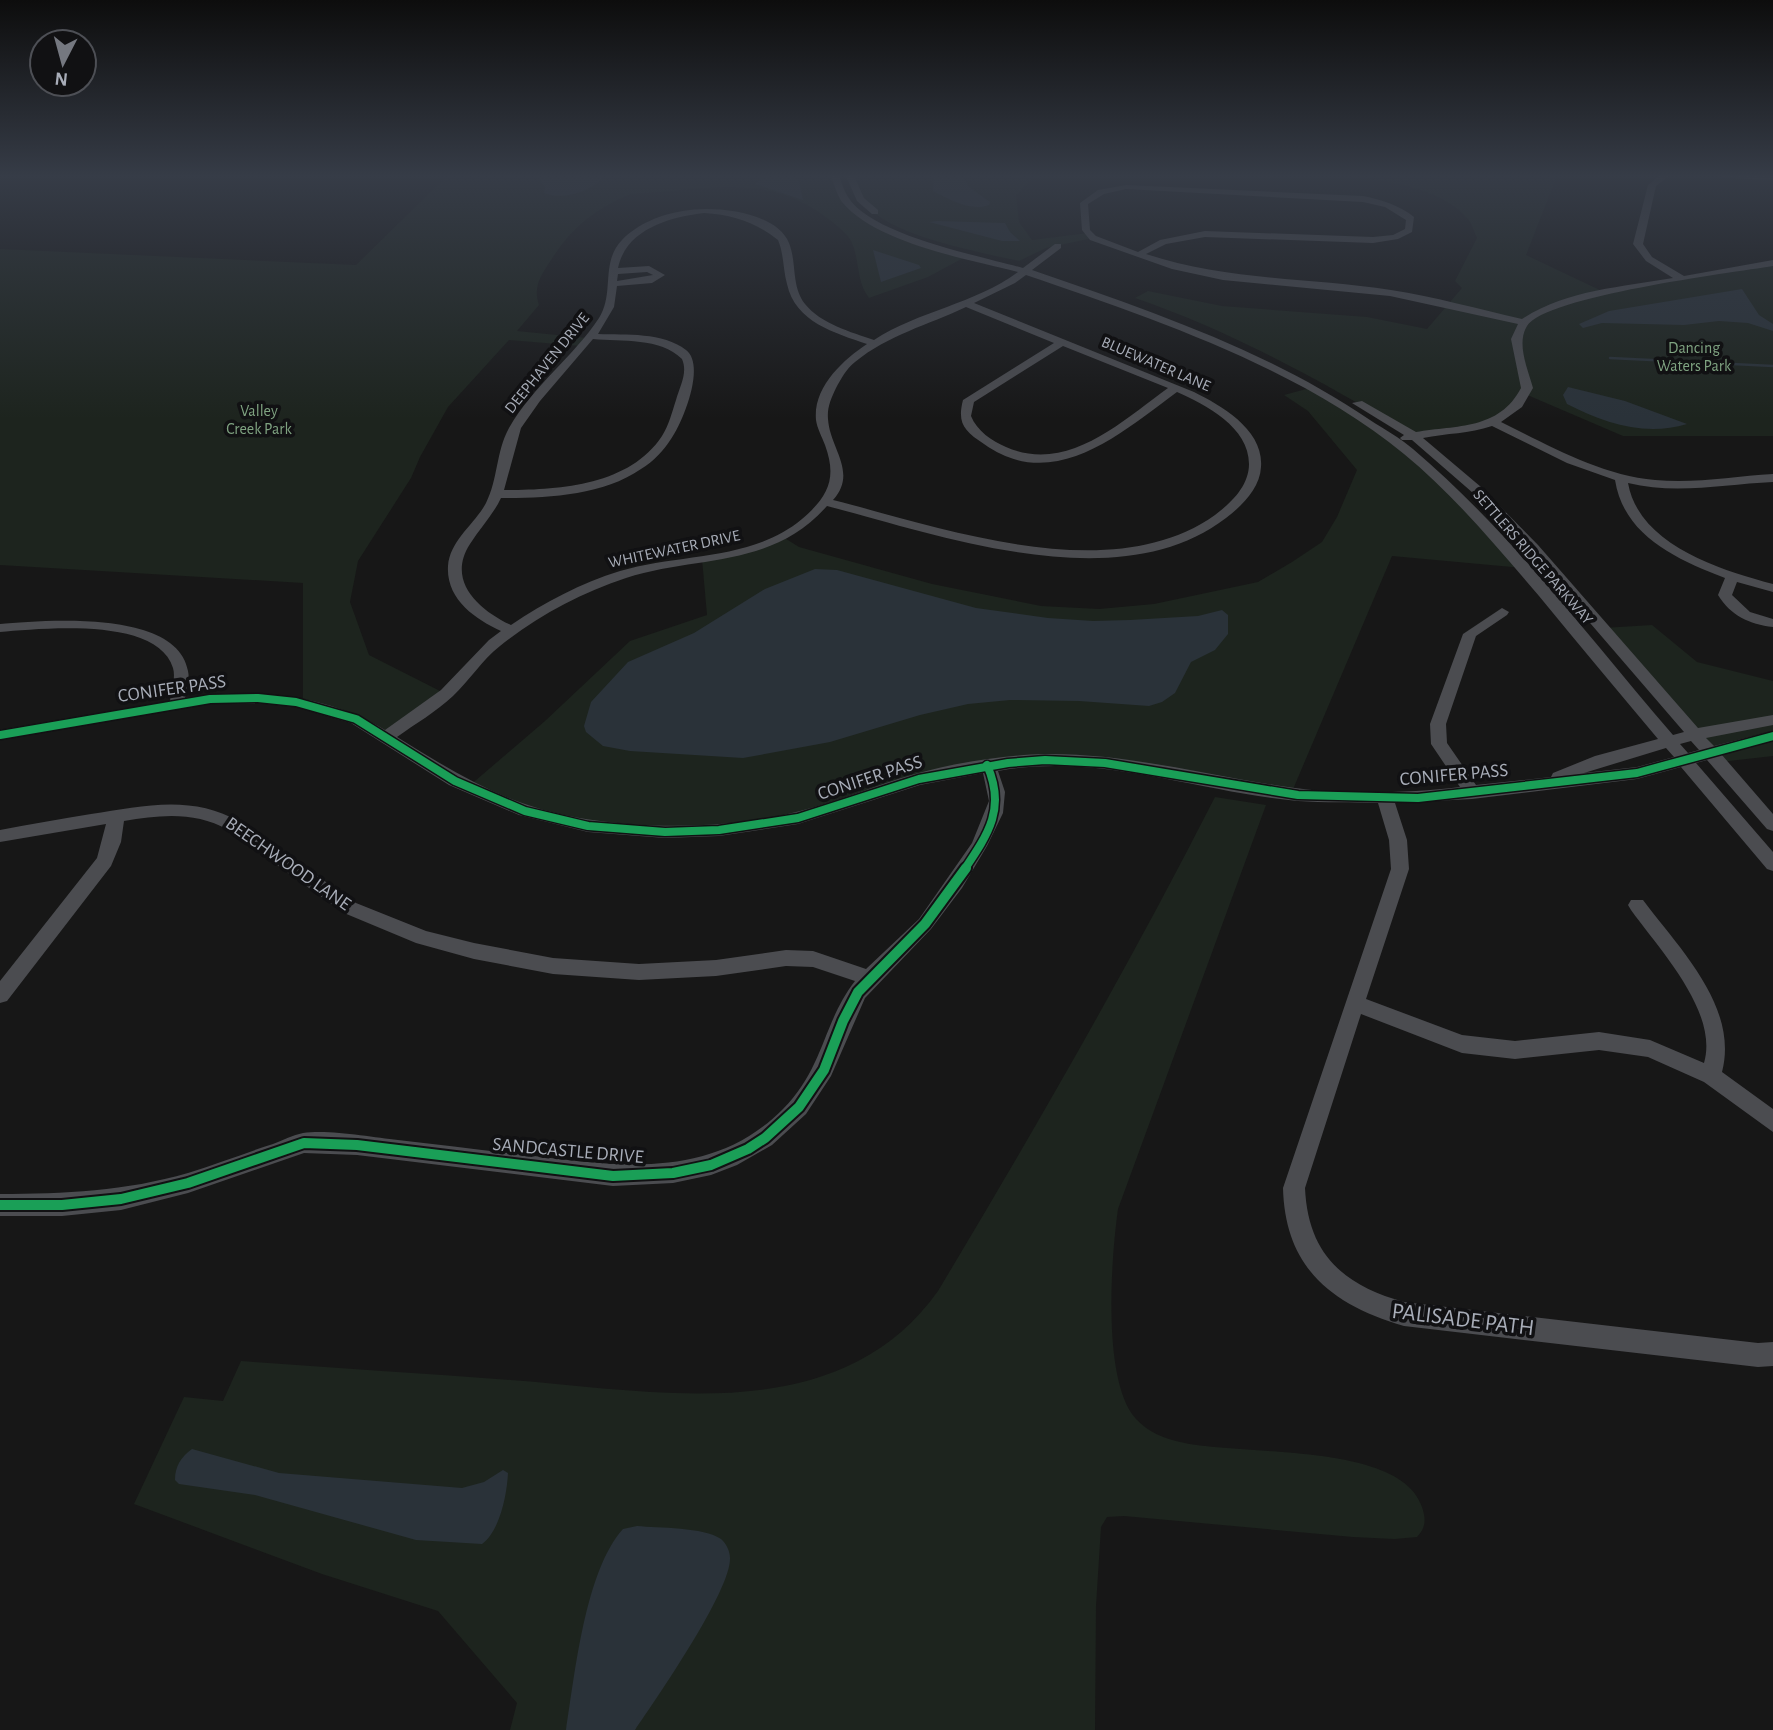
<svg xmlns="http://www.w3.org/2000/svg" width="1773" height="1730" viewBox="0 0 1773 1730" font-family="'Alegreya Sans',sans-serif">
	<rect width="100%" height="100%" fill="#171717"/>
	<!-- green -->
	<g fill="#1d241e">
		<path d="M 447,176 L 835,176 C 853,229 920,240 967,256 L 928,277 L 869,298 C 856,281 860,262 852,243 C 848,231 816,209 803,203 C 760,180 709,187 662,192 C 651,193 636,192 626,196 C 595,209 571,229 553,257 C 543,273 532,285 539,305 L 517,331 L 587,338 L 581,346 L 509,340 L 448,407 L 420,457 L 411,478 L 358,561 L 350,602 L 369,655 L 446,694 L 387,736 L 303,703 L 303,583 L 0,565 L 0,249 L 356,265 Z"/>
		<path d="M 850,176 L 1039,176 L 1032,179 L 1016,195 L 1019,222 L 1032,240 L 1088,233 L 1093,238 L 1046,248 L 1019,261 C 980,252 893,237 866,205 C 860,197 855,186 850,176 Z"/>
		<path d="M 1344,176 L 1557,176 L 1526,255 L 1604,292 L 1773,263 L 1773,436 L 1623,436 L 1525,394 L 1493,422 L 1414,436 C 1325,383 1234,332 1135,298 L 1148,291 L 1222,306 L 1367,317 L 1427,329 L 1462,288 L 1455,281 L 1477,238 C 1474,232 1472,223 1467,218 C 1439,186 1384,181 1344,176 Z"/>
		<path d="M 1310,388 L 1407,450 L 1523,568 L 1392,556 L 1291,794 L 1139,768 L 1008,763 L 859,800 L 719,830 L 588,826 L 468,787 L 545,721 L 630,641 L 707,615 L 702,559 L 725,557 L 783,537 L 799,547 L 932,584 L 1041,606 L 1099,609 L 1154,604 L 1258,582 L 1292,562 L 1322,542 L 1337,517 L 1357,470 L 1308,411 L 1284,395 Z"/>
		<path d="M 1652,625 L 1697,662 L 1773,681 L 1773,756 L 1720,762 L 1603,628 Z"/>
		<path d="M 1215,797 L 1266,805 L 1118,1209 C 1111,1259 1103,1372 1132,1414 C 1142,1428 1159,1437 1176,1441 C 1233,1457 1400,1440 1422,1507 C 1426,1519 1426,1528 1417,1537 L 1394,1539 L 1353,1537 L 1124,1516 L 1107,1517 L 1101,1527 L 1096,1606 L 1095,1730 L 510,1730 L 517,1703 L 438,1611 L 322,1574 L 134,1504 L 184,1397 L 223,1401 L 241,1361 C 331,1368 421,1373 511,1380 C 657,1391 839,1430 938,1291 C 1035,1129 1129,966 1215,797 Z"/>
	</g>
	<!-- water -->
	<g fill="#2a3239">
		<path d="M 537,176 L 605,176 C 591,191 565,201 544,193 L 545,187 Z"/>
		<path d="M 763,176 L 798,176 L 803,200 L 755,184 Z"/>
		<path d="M 934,176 L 962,176 L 969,187 L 990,202 L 989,205 C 970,212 949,199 933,191 Z"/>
		<path d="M 937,221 L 1005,223 L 1010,232 L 1020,241 L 1002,241 L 929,222 Z"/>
		<path d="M 873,250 L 919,265 L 921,268 L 881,282 Z"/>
		<path d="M 1742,289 L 1759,315 L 1773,324 L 1773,331 L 1748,323 L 1719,321 L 1684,325 L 1602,323 L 1583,328 L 1579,324 L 1609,311 Z"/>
		<path d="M 1568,387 L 1625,401 L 1687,424 C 1645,437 1604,423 1567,404 L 1563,395 Z"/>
		<path d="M 815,569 L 837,570 L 976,608 L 1048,618 L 1093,621 L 1130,620 L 1198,616 L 1222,610 L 1228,615 L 1228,634 L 1215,650 L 1191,662 L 1175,693 L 1162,702 L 1149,706 L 1079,701 L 1010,700 L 968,704 L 920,715 L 830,742 L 743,758 L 630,751 L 603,746 L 586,732 L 584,726 L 591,702 L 628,662 L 694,633 L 765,589 Z"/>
		<path d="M 192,1449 L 279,1473 L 462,1488 L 484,1482 L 503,1470 L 508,1473 C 507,1494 500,1531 482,1544 L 416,1540 L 255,1495 L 179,1484 L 175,1480 C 175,1466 181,1457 192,1449 Z"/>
		<path d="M 637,1526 C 658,1528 704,1527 721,1539 C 726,1543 730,1551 730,1558 C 731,1591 656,1699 635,1730 L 566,1730 C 575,1674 585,1571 623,1529 Z"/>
	</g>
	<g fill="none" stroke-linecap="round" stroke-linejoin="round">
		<!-- stream -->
		<path stroke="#2a3239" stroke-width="2.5" d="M 1610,358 L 1773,366"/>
		<!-- minor -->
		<g fill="#4b4c50" fill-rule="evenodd">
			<path d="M 831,176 L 839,176 C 842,183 844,191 848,197 C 871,235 980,256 1023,268 L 1055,244 L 1061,244 L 1061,248 L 1032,270 C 1148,310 1267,350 1370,420 C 1384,429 1400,438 1413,449 C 1511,532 1589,638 1673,735 L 1684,732 L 1528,551 L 1473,493 L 1412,440 L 1402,440 L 1400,438 L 1404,435 L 1352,403 L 1362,401 L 1416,432 C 1457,425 1499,430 1521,388 L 1511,339 L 1518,324 L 1390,296 L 1223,280 L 1172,269 L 1090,240 L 1082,230 L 1080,203 L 1098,190 L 1126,185 L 1363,196 C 1382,200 1399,205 1414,217 L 1412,232 L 1398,239 L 1373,243 L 1205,237 L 1166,244 L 1146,254 C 1227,281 1308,277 1391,290 C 1435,297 1479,309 1522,319 C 1566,290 1622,287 1673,278 L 1646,261 L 1633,244 L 1648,185 L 1659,176 L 1669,176 L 1656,186 L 1643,244 L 1652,257 L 1684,276 L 1773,260 L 1773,266 C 1730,273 1546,296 1527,326 C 1516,344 1528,369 1533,388 L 1522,407 L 1501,422 C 1550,446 1600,475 1655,480 C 1695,484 1734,476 1773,474 L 1773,482 C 1725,484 1676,495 1628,483 C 1639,545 1720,570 1773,584 L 1773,592 L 1737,582 L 1732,595 L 1750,612 L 1773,619 L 1773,627 C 1749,624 1731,616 1718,595 L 1725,578 C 1676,559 1624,536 1615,480 L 1567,463 L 1492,426 C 1469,434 1447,433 1423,438 L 1481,487 L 1538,545 L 1698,728 L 1773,715 L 1773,725 L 1706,738 L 1714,746 L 1773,731 L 1773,741 L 1722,755 L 1773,814 L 1773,831 L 1767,829 L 1707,760 L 1696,763 L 1773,852 L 1773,871 L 1767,869 L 1681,767 L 1637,779 L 1472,799 L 1395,803 L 1407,840 L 1409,869 L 1366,999 L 1462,1035 L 1515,1041 L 1599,1032 L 1650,1040 L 1704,1063 C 1719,1012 1659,949 1631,910 L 1628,905 L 1631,900 L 1643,900 C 1679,948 1739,1007 1722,1072 L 1773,1109 L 1773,1132 L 1704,1082 L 1648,1057 L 1599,1050 L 1515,1059 L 1462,1053 L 1361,1014 L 1305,1188 C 1308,1254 1343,1285 1404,1302 L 1758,1343 L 1773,1342 L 1773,1366 L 1758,1367 L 1404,1326 C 1332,1305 1285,1268 1283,1188 L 1391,869 L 1389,840 L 1378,803 C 1352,802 1324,803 1298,801 C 1198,792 1099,752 998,771 L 1005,792 L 1003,813 L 987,846 L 962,888 L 931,929 L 865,998 L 831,1076 L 806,1114 L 772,1145 L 737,1165 L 711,1175 L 673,1183 L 613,1186 L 357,1155 L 304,1153 L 188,1193 L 121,1210 L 62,1216 L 0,1216 L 0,1194 C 64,1194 126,1191 188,1173 C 217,1164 245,1153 273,1144 C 283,1140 293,1135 303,1133 C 328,1129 372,1137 398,1140 C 443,1145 489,1151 534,1156 C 623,1167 714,1179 783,1109 C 824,1068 823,1022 855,981 L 813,967 L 786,966 L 716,976 L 639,980 L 553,974 L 474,959 L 416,943 L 344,913 L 228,830 C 195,811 160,815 124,821 L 121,842 L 111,866 L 7,1001 L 0,1003 L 0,981 L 97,858 L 106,824 L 0,842 L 0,830 C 30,824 61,819 91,814 C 143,806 192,794 240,822 L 356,903 L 426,931 L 474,943 L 553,958 L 639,964 L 716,960 L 786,950 L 813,951 L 866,969 L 919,919 L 972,843 L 989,801 L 983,773 L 920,785 L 798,824 L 719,836 L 665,838 L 588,832 L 519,815 L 449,785 L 351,723 L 296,707 L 258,703 L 210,704 L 0,740 L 0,730 L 170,701 C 171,691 176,678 173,668 C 157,616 41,629 0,632 L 0,624 C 44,620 178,609 188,671 C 190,680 187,690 185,698 C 252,687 327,694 385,730 L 441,690 L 489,640 L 501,631 C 475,619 446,599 448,566 C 450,540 475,524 486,503 C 498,480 496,451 509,428 C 533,386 574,356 599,318 C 615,293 600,263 622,240 C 637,224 662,214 683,211 C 712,205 776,211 789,243 C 797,263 791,286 805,304 C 821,324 851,332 874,340 C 918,311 975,304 1018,272 C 967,259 876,243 842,202 C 837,195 834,184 831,176 ZM 1126,189 L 1363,202 L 1385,207 L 1406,220 L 1405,229 L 1393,235 L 1373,237 L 1205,231 L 1160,240 L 1138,252 L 1096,236 L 1090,230 L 1088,204 L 1104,194 ZM 704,213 C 734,215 755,222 778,240 C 784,254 783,270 787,284 C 795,322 835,333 867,344 C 843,360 813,387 816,420 C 817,428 822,437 825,445 C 837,478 829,496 802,519 C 752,561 680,553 620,571 C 581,583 545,602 511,625 C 479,610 446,581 470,544 C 480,528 493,515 501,498 C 547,498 602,496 641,469 C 654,461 663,451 671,439 C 683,422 706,365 686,350 C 663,332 626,335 598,334 L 614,307 L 617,286 L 652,283 L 665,275 L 649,266 L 618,268 C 626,229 670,217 704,213 ZM 647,272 L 653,275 L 617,281 L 618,274 ZM 1026,275 C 1152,318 1300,368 1404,454 C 1455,496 1496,546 1539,596 C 1578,644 1618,691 1658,739 L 1595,756 L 1553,773 L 1551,777 L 1476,785 L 1447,743 L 1446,724 L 1476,636 L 1507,615 L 1509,612 L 1502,608 L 1463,634 L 1430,724 L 1431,744 L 1460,787 C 1411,793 1344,795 1295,788 C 1212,777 1129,753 1045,754 C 1005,755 953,763 915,774 C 876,785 839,801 800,811 C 723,832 603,831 528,805 C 480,789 439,763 397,737 C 415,724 436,712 453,696 C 469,681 482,660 500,646 C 537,616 581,593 626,578 C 698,555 771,569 827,506 C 943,536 1119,600 1226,518 C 1242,506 1260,488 1261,467 C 1264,430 1222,406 1194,392 L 974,303 L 1015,283 ZM 966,307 L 1054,343 L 963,400 C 957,423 964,431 984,444 C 1054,494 1121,433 1177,392 C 1206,405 1249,427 1249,464 C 1249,486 1231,503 1215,515 C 1111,589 944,528 833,500 C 858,472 830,449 828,419 C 827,407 831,399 836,388 C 841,379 846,369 855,362 C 888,335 928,325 966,307 ZM 593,339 C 622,342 660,337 682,359 C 688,373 680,386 676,400 C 672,412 669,425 662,436 C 629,486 558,490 504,490 L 521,428 L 540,401 ZM 1063,346 L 1168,388 C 1121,422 1067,474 1006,447 C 992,441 977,431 971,416 L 974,402 ZM 1691,741 L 1699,750 L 1688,753 L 1680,744 ZM 1666,748 L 1674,757 L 1637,767 L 1584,773 Z"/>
			<path d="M 846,176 L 854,176 L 864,198 L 878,210 L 878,214 L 872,214 L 857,201 Z"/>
			<path d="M 1722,176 L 1773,176 L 1773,180 L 1726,178 Z"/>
		</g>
		<defs>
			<g id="cycleway-far1">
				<path d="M 0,735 L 210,699 L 258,698 L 296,702 L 356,719 L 455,781 L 525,811 L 588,826 L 665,832 L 719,830 L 798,818 L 919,779 L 1008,763 L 1045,760 L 1105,763 L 1298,795 L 1418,798 L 1637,773 L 1773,736"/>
				<path d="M 964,870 C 989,833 1006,808 987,765"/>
			</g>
			<path id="cycleway" d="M 0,1205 L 62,1205 L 121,1199 L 188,1183 L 304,1143 L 357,1145 L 613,1176 L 673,1173 L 711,1165 L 748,1149 L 765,1138 L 799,1107 L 824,1070 L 843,1021 L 858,992 L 925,924 L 966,868"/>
		</defs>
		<!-- cycleway-far1 casing -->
		<use href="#cycleway-far1" stroke="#111113" stroke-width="11"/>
		<!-- cycleway casing -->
		<use href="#cycleway" stroke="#111113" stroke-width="14"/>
		<!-- cycleway-far1 -->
		<use href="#cycleway-far1" stroke="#1a9f57" stroke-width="8"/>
		<!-- cycleway -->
		<use href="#cycleway" stroke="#1a9f57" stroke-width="10"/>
	</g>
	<!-- sky -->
	<linearGradient id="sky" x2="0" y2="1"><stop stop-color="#0d0d0d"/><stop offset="0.42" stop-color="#363c47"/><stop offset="1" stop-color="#363c47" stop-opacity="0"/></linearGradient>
	<rect width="1773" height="419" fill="url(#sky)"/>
	<g text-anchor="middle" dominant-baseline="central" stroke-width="7" stroke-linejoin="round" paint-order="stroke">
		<!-- far-park labels -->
		<g font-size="16" fill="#7fa381" stroke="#111113">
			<text x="1694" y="348">Dancing<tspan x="1694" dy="18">Waters Park</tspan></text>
			<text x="259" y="411">Valley<tspan x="259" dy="18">Creek Park</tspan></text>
		</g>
		<!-- far-street labels -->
		<g font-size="16" fill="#a8adb8" stroke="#111113">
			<text transform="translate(547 363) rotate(-51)">DEEPHAVEN DRIVE</text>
			<text transform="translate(1156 364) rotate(23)">BLUEWATER LANE</text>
			<text transform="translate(674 549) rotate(-12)">WHITEWATER DRIVE</text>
			<text transform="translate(1533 557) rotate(49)">SETTLERS RIDGE PARKWAY</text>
		</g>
		<!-- street labels -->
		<g font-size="19" fill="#a8adb8" stroke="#111113">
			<text transform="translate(172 689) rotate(-8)">CONIFER PASS</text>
			<text transform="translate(1454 775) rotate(-5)">CONIFER PASS</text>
			<text transform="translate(870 778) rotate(-18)">CONIFER PASS</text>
			<text transform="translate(288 864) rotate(35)">BEECHWOOD LANE</text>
			<text transform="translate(568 1151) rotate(5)">SANDCASTLE DRIVE</text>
		</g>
		<!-- near-street labels -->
		<g font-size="23" fill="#a8adb8" stroke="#111113">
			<text transform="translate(1463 1320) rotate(7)">PALISADE PATH</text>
		</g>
	</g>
	<!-- north arrow -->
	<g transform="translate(63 63) rotate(186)"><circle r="33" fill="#111113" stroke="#4d4f55" stroke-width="2"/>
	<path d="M0-5L12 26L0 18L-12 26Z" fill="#757880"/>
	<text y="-10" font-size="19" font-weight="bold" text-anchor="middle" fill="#a8adb8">N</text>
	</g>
</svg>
